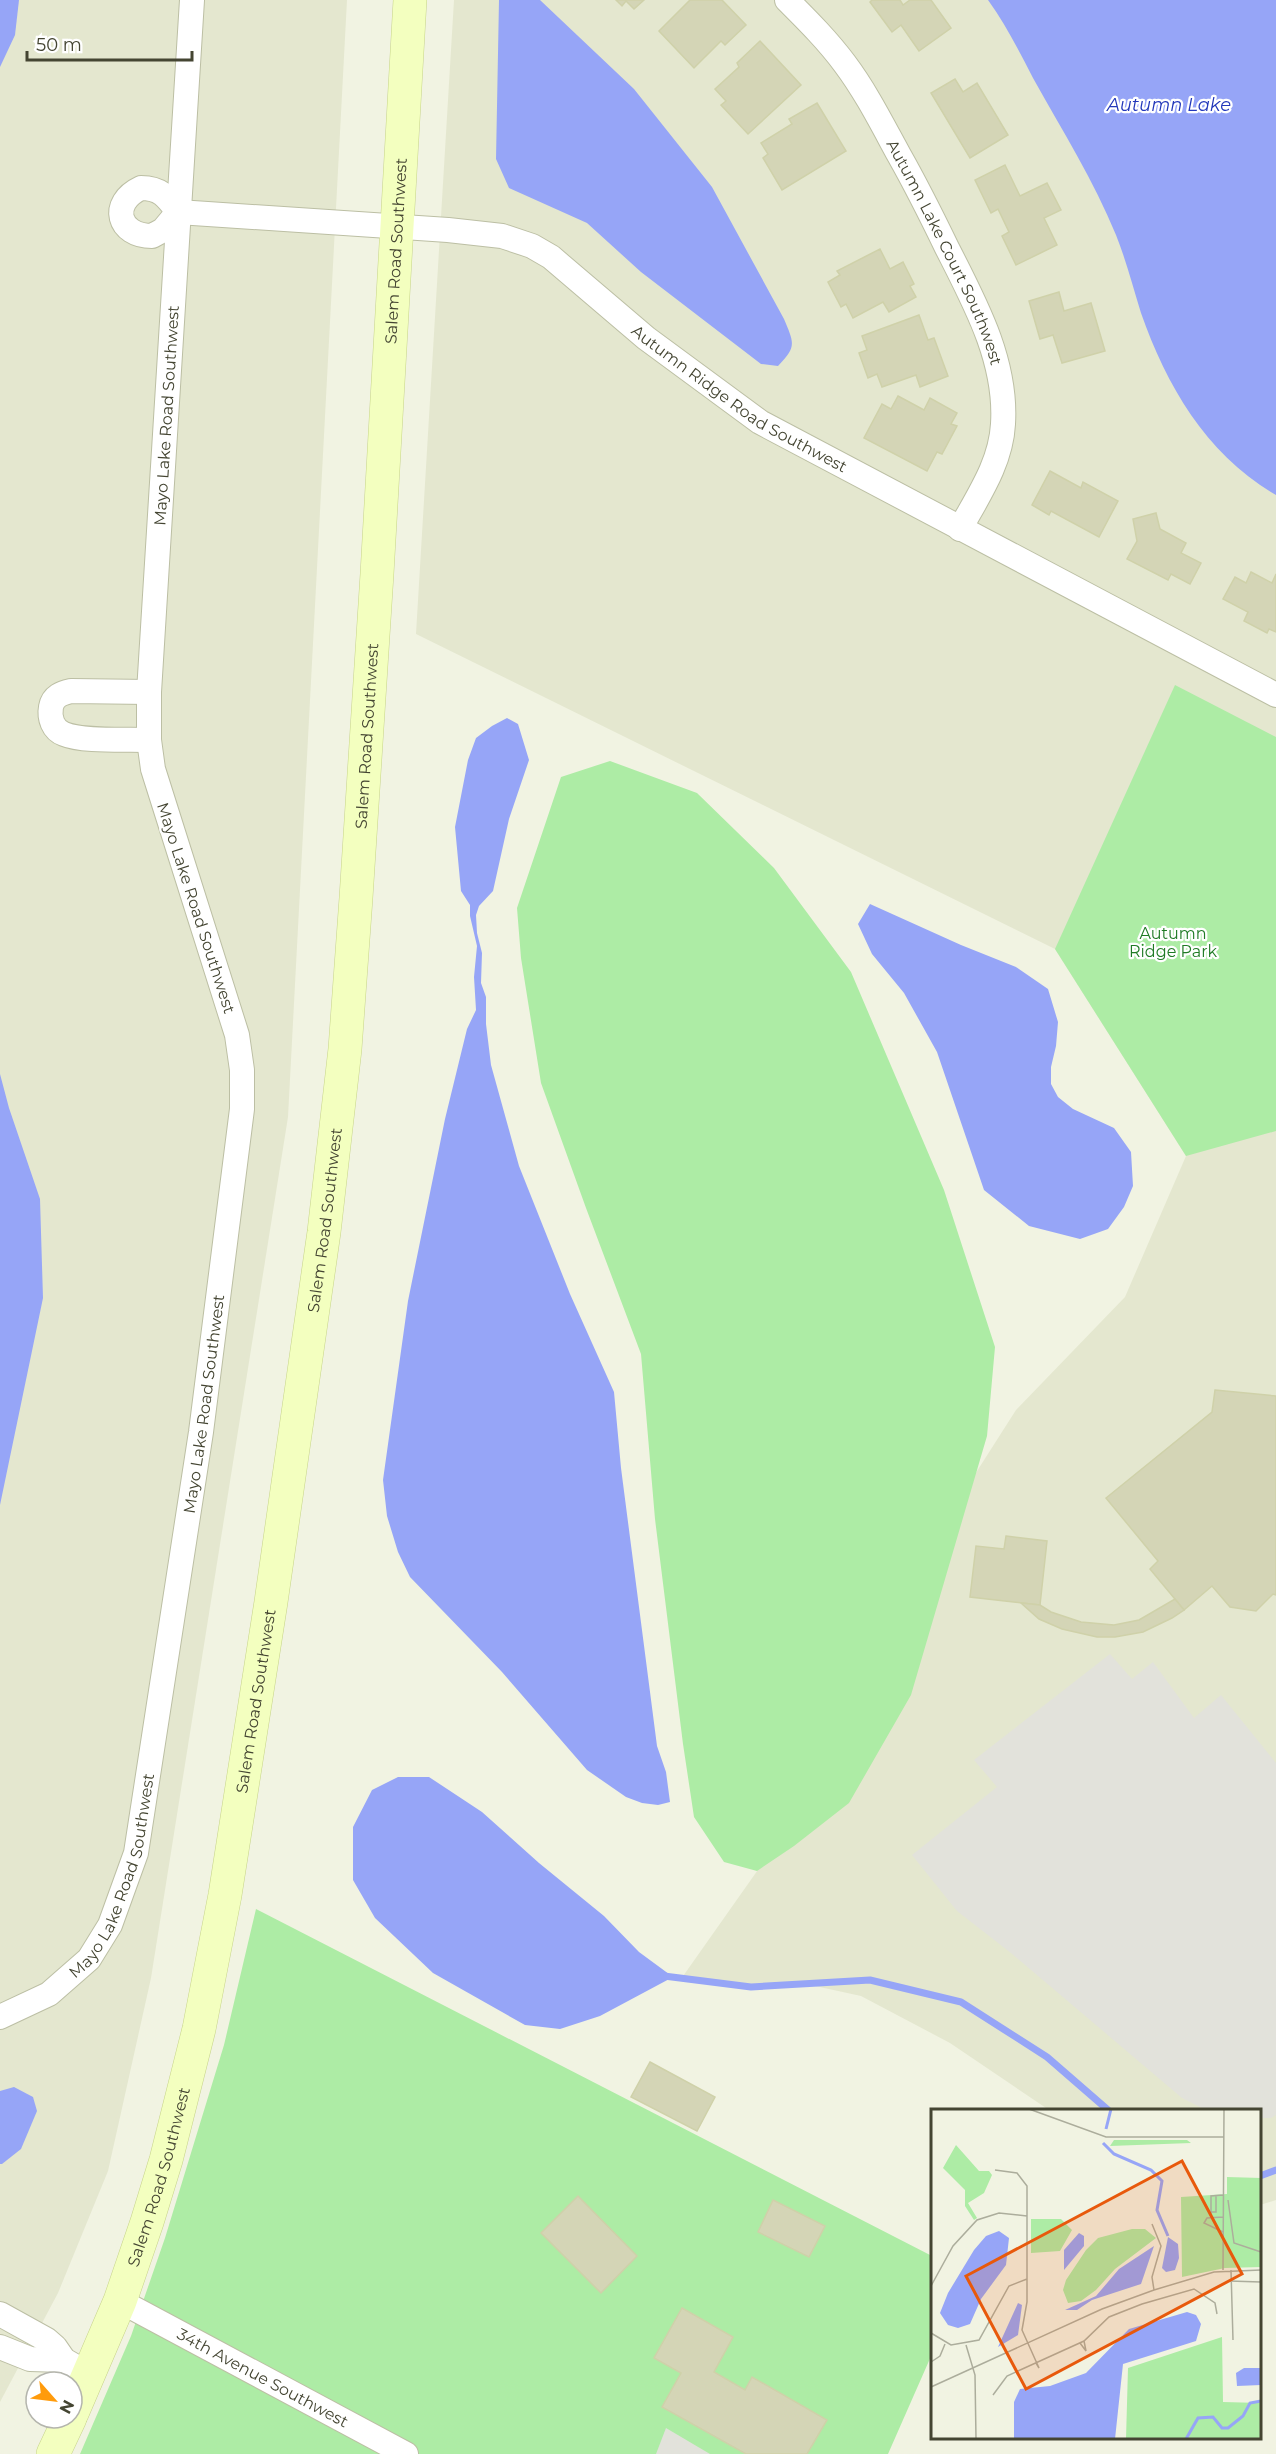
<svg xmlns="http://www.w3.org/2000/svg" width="1276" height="2454" viewBox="0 0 1276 2454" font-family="Montserrat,sans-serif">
	<rect width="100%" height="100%" fill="#f1f3e2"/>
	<!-- residential -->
	<g fill="#e4e7cf">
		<path d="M 0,0 L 347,0 L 288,1117 L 151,1978 L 108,2171 L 58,2293 L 0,2402 Z"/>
		<path d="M 454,0 L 1276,0 L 1276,2200 L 1260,2205 L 1260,2110 L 1049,2110 L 950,2043 L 861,1996 L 806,1984 L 751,1987 L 681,1979 L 893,1678 L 933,1540 L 1016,1410 L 1125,1297 L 1186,1156 L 1055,949 L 416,634 Z"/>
	</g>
	<!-- green -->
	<g fill="#adeca5">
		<path d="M 1175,685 L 1276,737 L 1276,1131 L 1186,1156 L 1055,949 Z"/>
		<path d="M 610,761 L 697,793 L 774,868 L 851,972 L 944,1190 L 995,1347 L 987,1436 L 911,1695 L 849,1803 L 794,1846 L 757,1871 L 724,1862 L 694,1817 L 683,1744 L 655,1519 L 641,1354 L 586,1208 L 541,1083 L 521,958 L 517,908 L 561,777 Z"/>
		<path d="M 256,1909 L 932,2256 L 932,2354 L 888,2454 L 80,2454 L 131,2336 L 165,2238 L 224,2045 Z"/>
	</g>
	<!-- parking -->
	<g fill="#e2e2db">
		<path d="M 1110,1654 L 1132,1679 L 1153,1662 L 1194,1718 L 1221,1695 L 1276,1763 L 1276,2115 L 1271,2118 L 1260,2118 L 1260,2110 L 1206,2110 L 1182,2098 L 1011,1953 L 957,1911 L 912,1855 L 997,1787 L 974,1760 Z"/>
		<path d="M 666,2428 L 710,2454 L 656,2454 Z"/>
	</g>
	<!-- water -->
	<g fill="#96a5f7">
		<path d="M 0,0 L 19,0 L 15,35 L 0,67 Z"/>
		<path d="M 499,0 L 540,0 L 634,89 L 712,187 L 784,319 C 794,343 797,347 778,366 L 761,364 L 641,272 L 587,223 L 509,188 L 496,159 Z"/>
		<path d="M 988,0 L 1276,0 L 1276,495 C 1207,455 1167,387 1141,313 C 1133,287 1126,260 1116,235 C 1094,181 1062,130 1033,78 C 1019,51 1006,25 988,0 Z"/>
		<path d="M 507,718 L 518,724 L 529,760 L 509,819 L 493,891 L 479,906 L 476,915 L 477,933 L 482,953 L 481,983 L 486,997 L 486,1024 L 491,1065 L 519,1166 L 570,1294 L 614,1392 L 621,1468 L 657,1746 L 666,1772 L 670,1802 L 658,1805 L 642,1803 L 626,1797 L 587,1770 L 502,1672 L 410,1577 L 398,1552 L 387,1516 L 383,1480 L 408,1301 L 445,1119 L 467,1029 L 476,1010 L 474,977 L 477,946 L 470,916 L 470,905 L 461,891 L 455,827 L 468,760 L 476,738 L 492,726 Z"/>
		<path d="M 870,904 L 961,945 L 1016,967 L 1048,989 L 1058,1022 L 1056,1046 L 1051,1067 L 1051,1084 L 1058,1097 L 1073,1109 L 1114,1128 L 1131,1152 L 1133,1186 L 1124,1207 L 1108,1229 L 1080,1239 L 1029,1226 L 984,1190 L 937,1052 L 904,993 L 872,954 L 858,924 Z"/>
		<path d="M 0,1074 L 9,1108 L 40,1199 L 43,1298 L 0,1505 Z"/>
		<path d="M 398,1777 L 429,1777 L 482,1812 L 539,1863 L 604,1916 L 639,1952 L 673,1977 L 600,2016 L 560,2029 L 525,2025 L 433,1973 L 375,1918 L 353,1880 L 353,1827 L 372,1790 Z"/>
		<path d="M 14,2087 L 33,2097 L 37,2111 L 21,2149 L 2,2164 L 0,2164 L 0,2091 Z"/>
	</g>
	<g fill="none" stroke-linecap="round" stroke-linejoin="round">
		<!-- stream -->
		<g stroke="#96a5f7" stroke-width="7">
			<path d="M 664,1976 L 751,1987 L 870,1980 L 961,2002 L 1047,2057 L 1108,2110"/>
			<path d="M 1260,2176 L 1276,2170"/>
		</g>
	</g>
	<!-- building -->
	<g fill="#d4d5b6" stroke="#cfd1a9" stroke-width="1.5">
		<path d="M 616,0 L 644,0 L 634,9 L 626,1 L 622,6 Z"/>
		<path d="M 690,0 L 722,0 L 746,25 L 725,45 L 721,41 L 694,68 L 659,31 Z"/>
		<path d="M 872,0 L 900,0 L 903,5 L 910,0 L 931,0 L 951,28 L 919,51 L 901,25 L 892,32 L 870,2 Z"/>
		<path d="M 760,41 L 801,85 L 748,134 L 721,105 L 726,101 L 715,89 L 739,67 L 737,63 Z"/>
		<path d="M 955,79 L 963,92 L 977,83 L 1008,135 L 970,158 L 931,93 Z"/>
		<path d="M 817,103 L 846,151 L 782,190 L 763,158 L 768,154 L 761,143 L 792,124 L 789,119 Z"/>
		<path d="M 1005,165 L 1020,196 L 1047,183 L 1061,210 L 1044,218 L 1057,245 L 1016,265 L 1002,236 L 1009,232 L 998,209 L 991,213 L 975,180 Z"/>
		<path d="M 880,249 L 890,269 L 903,262 L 914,284 L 910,286 L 916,297 L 889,312 L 883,302 L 853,318 L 846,304 L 841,307 L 828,282 L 840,275 L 837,271 Z"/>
		<path d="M 1059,292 L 1064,311 L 1091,303 L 1105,351 L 1062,363 L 1053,335 L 1040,339 L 1029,301 Z"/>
		<path d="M 919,315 L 928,340 L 934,338 L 948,376 L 920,387 L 916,375 L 882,387 L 877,374 L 868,378 L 859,353 L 867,350 L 862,336 Z"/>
		<path d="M 898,396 L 924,410 L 930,398 L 957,413 L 951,424 L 957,426 L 942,454 L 937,452 L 927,471 L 864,438 L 882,404 L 891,409 Z"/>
		<path d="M 1050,471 L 1081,488 L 1083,482 L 1118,501 L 1099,537 L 1051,511 L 1049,515 L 1032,505 Z"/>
		<path d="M 1156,513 L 1160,529 L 1186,543 L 1181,553 L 1201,563 L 1190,584 L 1171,574 L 1168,580 L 1127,559 L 1137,541 L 1133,519 Z"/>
		<path d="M 1251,572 L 1272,583 L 1276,574 L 1276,632 L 1269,629 L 1267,633 L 1244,621 L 1248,612 L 1223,599 L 1235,577 L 1246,583 Z"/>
		<path d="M 1215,1390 L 1276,1396 L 1276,1595 L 1273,1594 L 1256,1611 L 1230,1607 L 1212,1586 L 1184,1610 L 1150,1569 L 1158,1561 L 1106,1498 L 1212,1412 Z"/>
		<path d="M 1006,1536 L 1047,1541 L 1040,1605 L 970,1597 L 976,1546 L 1004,1549 Z"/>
		<path d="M 1175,1599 L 1184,1610 L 1172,1618 L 1143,1632 L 1115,1637 L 1097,1637 L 1062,1629 L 1039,1619 L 1021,1603 L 1040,1605 L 1051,1612 L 1081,1622 L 1114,1625 L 1139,1620 Z"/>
		<path d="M 650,2062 L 715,2097 L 697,2131 L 631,2097 Z"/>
		<path d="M 578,2196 L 637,2256 L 601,2293 L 541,2233 Z"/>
		<path d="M 773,2200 L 825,2226 L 809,2257 L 758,2232 Z"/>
		<path d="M 682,2308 L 733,2337 L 714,2372 L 745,2390 L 752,2377 L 827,2420 L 807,2454 L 746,2454 L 662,2407 L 681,2373 L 654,2358 Z"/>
	</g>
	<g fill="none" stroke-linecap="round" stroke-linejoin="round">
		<defs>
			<g id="street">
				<path id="s1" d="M 787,0 C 808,21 828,41 845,64 C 866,92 882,124 899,155 C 916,185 932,217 947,248 C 975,303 1007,361 1003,424 C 1001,463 978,496 960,529"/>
				<path d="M 141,188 C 161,188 167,197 178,212 L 163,230 L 152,236 C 118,236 109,203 141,188 Z"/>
				<path id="s2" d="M 178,212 L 448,230 L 502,236 L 532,246 L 551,257 L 646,338 L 760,422 L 1276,695"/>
				<path d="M 149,740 C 126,739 83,742 64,734 C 53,730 49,718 51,707 C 53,696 62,693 71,691 L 149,692"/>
				<path id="s3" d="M 0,2017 L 49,1994 L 89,1959 L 110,1925 L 136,1853 L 201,1432 L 242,1109 L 242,1070 L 237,1035 L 153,769 L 149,740 L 149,692 L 192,0"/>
				<path id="s4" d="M 120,2301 L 406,2454"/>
				<path d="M 0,2314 L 47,2340 L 55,2347 L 64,2360 L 90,2375"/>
				<path d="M 0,2347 L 30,2359 L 64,2360"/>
			</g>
			<g id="secondary">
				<path id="s5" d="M 72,2413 L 120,2301 L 147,2222 L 166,2160 L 199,2029 L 225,1895 L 271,1602 L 324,1232 L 345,1049 L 356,898 L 377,574 L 410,0"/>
				<path d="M 53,2454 L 70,2418"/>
			</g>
		</defs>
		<!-- street casing -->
		<use href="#street" stroke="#bcbfa4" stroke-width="26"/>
		<!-- secondary casing -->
		<use href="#secondary" stroke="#c7d48a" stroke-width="34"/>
		<!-- street -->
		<use href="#street" stroke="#fff" stroke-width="24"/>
		<!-- secondary -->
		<use href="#secondary" stroke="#f3ffbf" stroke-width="33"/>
	</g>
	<g text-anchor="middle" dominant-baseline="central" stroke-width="4.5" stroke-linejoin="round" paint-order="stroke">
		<!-- street labels -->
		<g font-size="16" fill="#444532" stroke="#fff">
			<text stroke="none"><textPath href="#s5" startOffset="2196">Salem Road Southwest</textPath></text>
			<text stroke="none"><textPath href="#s1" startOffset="300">Autumn Lake Court Southwest</textPath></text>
			<text stroke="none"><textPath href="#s2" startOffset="615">Autumn Ridge Road Southwest</textPath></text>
			<text stroke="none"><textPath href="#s3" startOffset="1683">Mayo Lake Road Southwest</textPath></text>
			<text stroke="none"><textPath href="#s5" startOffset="1710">Salem Road Southwest</textPath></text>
			<text transform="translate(196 908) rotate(72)">Mayo Lake Road Southwest</text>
			<text stroke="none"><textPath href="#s5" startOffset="1224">Salem Road Southwest</textPath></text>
			<text stroke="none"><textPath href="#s3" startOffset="678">Mayo Lake Road Southwest</textPath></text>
			<text stroke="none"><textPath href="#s5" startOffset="738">Salem Road Southwest</textPath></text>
			<text stroke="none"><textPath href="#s3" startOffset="194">Mayo Lake Road Southwest</textPath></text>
			<text stroke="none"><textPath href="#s5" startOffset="252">Salem Road Southwest</textPath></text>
			<text stroke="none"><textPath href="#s4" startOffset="162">34th Avenue Southwest</textPath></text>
		</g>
		<!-- park labels -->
		<g font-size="16" fill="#207b25" stroke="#fff">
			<text x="1173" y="933">Autumn<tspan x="1173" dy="18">Ridge Park</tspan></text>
		</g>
		<!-- water labels -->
		<g font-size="18" font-style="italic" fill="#2237ba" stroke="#fff">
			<text x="1169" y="105">Autumn Lake</text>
		</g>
	</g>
	<!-- overview -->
	<g transform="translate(931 2109)">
		<rect width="330" height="330" fill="#f1f3e2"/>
		<path d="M 183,31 L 256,31 L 260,34 L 179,37 ZM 25,36 L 48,62 L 58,62 L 61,66 L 53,84 L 37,94 L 46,109 L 43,111 L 34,97 L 34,81 L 12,59 ZM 296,68 L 330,69 L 330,158 L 294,159 L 251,168 L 250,88 L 296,85 ZM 100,110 L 130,110 L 141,121 L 129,142 L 100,144 ZM 201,120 L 214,120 L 225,129 L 184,160 L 165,181 L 150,192 L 137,194 L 132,181 L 135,171 L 155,141 L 167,129 ZM 291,228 L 292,293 L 330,294 L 330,330 L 195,330 L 197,259 Z" fill="#adeca5"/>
		<path d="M 68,122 L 78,129 L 75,156 L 50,190 L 39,215 L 27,219 L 17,216 L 9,204 L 17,184 L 43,141 L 55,127 ZM 148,124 L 153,127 L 153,137 L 133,161 L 133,141 ZM 237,128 L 247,135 L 248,149 L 244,161 L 235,163 L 231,159 ZM 223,137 L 210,175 L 161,191 L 146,201 L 134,201 L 165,187 L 188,160 ZM 87,194 L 91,196 L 87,226 L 67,238 ZM 256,203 L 265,206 L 270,215 L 265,232 L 192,255 L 184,330 L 83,330 L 83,293 L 89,280 L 119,277 L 155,264 L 198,220 ZM 313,259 L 330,259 L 330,276 L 306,277 L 305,264 Z" fill="#96a5f7"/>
		<path fill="none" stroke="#96a5f7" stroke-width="3" d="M 175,20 L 180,0M 172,34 L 183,45 L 220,61 L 231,72 L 226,101 L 237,127M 255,330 L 267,309 L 282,308 L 291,319 L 297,319 L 312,307 L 319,294 L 330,292"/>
		<path fill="none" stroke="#acad9c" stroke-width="1.5" d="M 98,0 L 175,28 L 293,28M 64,61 L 86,64 L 96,77 L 96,193 L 91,221 L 108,259 L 105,254M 297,91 L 303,134 L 330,143M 280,103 L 285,103 L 285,86M 280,108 L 280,87 L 292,86M 221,115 L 230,137 L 221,168 L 223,181M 292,123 L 273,114 L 276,109 L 292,108M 292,161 L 293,0M 300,161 L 302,231M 298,172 L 330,173M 0,177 L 22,137 L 46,111 L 68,104 L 96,107M 0,224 L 20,236 L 48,231 L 78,177 L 96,170M 149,234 L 155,242 L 153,232M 35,236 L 44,266 L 45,330M 0,253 L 9,247 L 14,235M 0,278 L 171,200 L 223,181 L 283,163 L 330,161M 62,286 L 76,267 L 153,232 L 178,208 L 211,195 L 263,180 L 284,194 L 286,205"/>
		<path fill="#e8590c" fill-opacity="0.15" stroke="#e8590c" stroke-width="3" d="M 251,52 L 311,165 L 95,280 L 35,167 Z"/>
		<rect width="330" height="330" fill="none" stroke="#444532" stroke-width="3"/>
	</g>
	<!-- north arrow -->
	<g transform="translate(54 2400) rotate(118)"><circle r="28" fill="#ffffff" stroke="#b4b5ad" stroke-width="1.5"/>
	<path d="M0-4.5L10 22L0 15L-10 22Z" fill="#ff9b0c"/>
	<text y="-9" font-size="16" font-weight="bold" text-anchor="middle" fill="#444532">N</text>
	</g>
	<!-- scale -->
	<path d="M27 51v9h165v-9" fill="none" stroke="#444532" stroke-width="3"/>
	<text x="36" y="51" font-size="18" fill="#444532" stroke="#ffffff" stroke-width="4.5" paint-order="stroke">50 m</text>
</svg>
